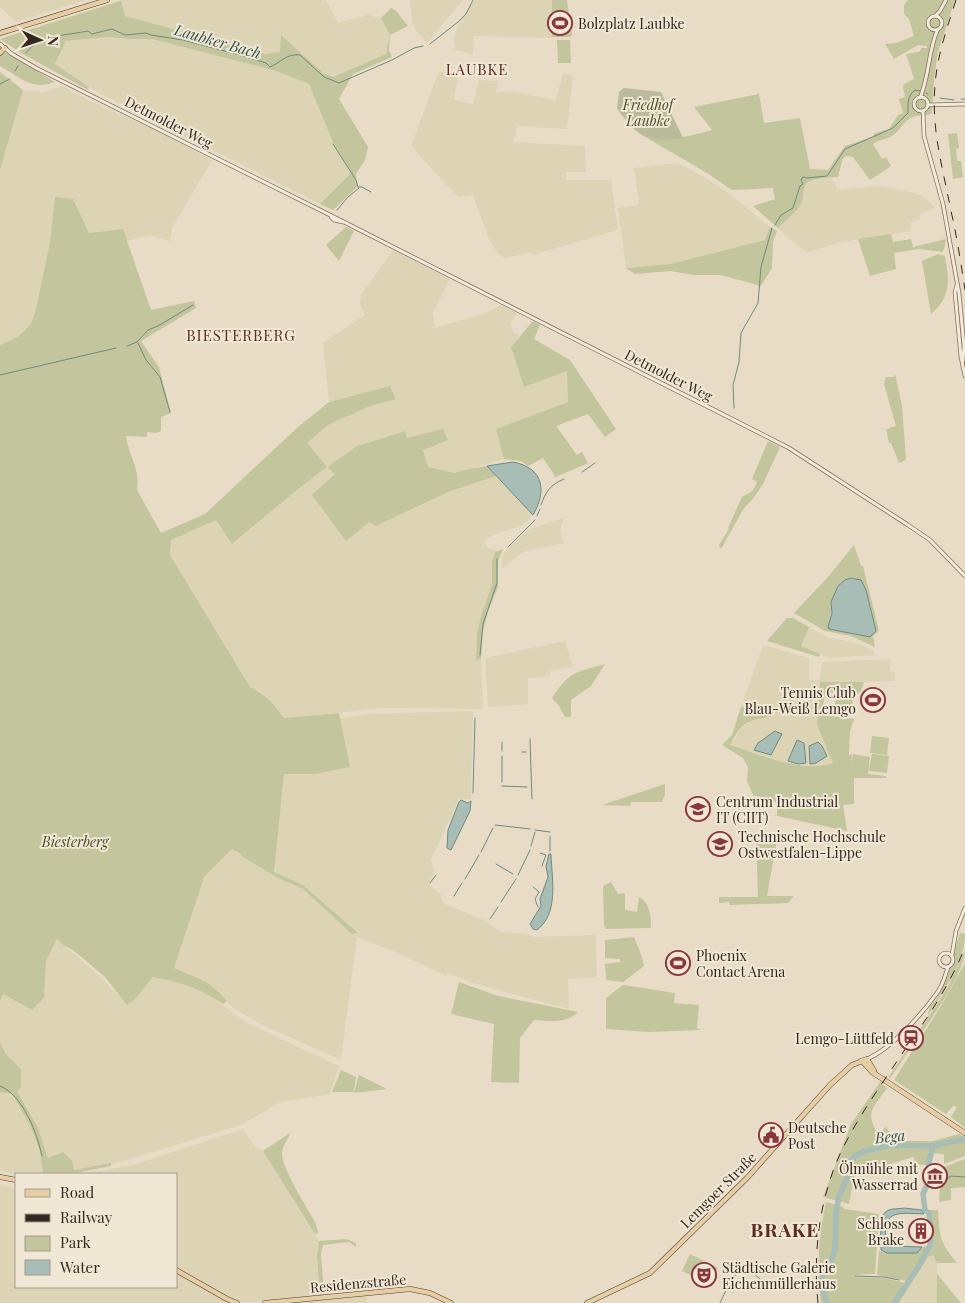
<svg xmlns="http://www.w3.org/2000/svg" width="965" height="1303" viewBox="0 0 965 1303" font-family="'Playfair Display',serif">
	<rect width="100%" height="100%" fill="#e8dcc7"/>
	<!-- farmland -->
	<g fill="#ddd4b5">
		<path d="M 0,0 L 86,0 L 16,22 L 0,7 Z"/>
		<path d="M 121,0 L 326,0 L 338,23 L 368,15 L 381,18 L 390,35 L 389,48 L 386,54 L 333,77 L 323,73 L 281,35 L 280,52 L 266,54 L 125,16 Z"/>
		<path d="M 410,0 L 463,0 L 427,43 L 415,29 L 412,22 Z"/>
		<path d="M 474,0 L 552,0 L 552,37 L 553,38 L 474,36 L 473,54 L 455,50 L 454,39 L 460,20 Z"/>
		<path d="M 109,37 L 128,39 L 152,39 L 276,71 L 309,84 L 332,140 L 351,173 L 320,204 L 97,92 L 55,64 L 66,41 Z"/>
		<path d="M 439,71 L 458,74 L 454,100 L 473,104 L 479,80 L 498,81 L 496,93 L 508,91 L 556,100 L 563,73 L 573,76 L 567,129 L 518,126 L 513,142 L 585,146 L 586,172 L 566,172 L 566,180 L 611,180 L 618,230 L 532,255 L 529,253 L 506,258 L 499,255 L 489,239 L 473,195 L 458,197 L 411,146 Z"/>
		<path d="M 62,86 L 92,102 L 155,130 L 212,160 L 172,228 L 170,241 L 150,235 L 127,241 L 122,229 L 89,233 L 73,199 L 55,197 L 50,242 L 36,309 L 31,324 L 18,337 L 0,345 L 0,170 L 23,90 L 44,92 Z"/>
		<path d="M 678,163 L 706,178 L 727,192 L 770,227 L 765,240 L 712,255 L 671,264 L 626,268 L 618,208 L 639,205 L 634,168 Z"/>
		<path d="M 830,178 L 834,181 L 837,190 L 876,186 L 885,187 L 918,194 L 927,199 L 935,208 L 923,213 L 919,215 L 920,219 L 910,223 L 911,231 L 837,243 L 806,253 L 778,228 L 792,214 L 802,201 L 804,187 L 806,184 L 817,179 Z"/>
		<path d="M 393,250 L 450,279 L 433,313 L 435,328 L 483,314 L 501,305 L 517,313 L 510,324 L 514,333 L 520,335 L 511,347 L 567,371 L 568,402 L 496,429 L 504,459 L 454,473 L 428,467 L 423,450 L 448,440 L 406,438 L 404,431 L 357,446 L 327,467 L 335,474 L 369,522 L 376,526 L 448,492 L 496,476 L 533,515 L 527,522 L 518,527 L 498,533 L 484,540 L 488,548 L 498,551 L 495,552 L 492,569 L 492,585 L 482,613 L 476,644 L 476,660 L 481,659 L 483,709 L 384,708 L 284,718 L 272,702 L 260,691 L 250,687 L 170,555 L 171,540 L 216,520 L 233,544 L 303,485 L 327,467 L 306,443 L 328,425 L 370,406 L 395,399 L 390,386 L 329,402 L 323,343 L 365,315 L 360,304 L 361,295 Z"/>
		<path d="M 564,518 L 560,530 L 564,543 L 523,552 L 502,569 L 502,558 L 505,552 L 527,530 Z"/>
		<path d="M 809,627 L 827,637 L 856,643 L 874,651 L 874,655 L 829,658 L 801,646 Z"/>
		<path d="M 565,641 L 573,667 L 550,671 L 550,676 L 528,678 L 528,704 L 488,707 L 485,658 Z"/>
		<path d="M 763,645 L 809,658 L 809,680 L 820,680 L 822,662 L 891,659 L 890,671 L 895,672 L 895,681 L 820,683 L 817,725 L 833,763 L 826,766 L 797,766 L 729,745 L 736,737 L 740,727 L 757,719 L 746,708 L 741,707 Z"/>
		<path d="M 473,711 L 471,799 L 459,799 L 431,860 L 434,872 L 429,884 L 441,895 L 443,903 L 483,920 L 501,932 L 526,934 L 534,937 L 596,935 L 597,977 L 568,979 L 569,1009 L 479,985 L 447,973 L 446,976 L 400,954 L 357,937 L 341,1060 L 262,1025 L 233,1008 L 212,986 L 198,977 L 174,968 L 204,877 L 232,846 L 278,878 L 303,889 L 352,934 L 357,933 L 303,885 L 274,873 L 284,773 L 316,774 L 349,767 L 340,718 L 366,714 Z"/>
		<path d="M 57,939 L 97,974 L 127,1004 L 153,977 L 186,984 L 206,993 L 246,1022 L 339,1066 L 330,1094 L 281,1102 L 241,1125 L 117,1163 L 72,1170 L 48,1158 L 38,1128 L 17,1091 L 21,1088 L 21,1069 L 5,1053 L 0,1042 L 0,999 L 3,994 L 32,1010 L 44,998 L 45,963 Z"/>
		<path d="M 0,1092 L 12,1094 L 32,1127 L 37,1138 L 44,1174 L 16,1175 L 0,1171 Z"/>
		<path d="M 243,1129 L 257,1149 L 263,1151 L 319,1241 L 317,1255 L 320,1296 L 254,1302 L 240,1302 L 228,1298 L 176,1267 L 176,1174 L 82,1174 L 133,1165 Z"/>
		<path d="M 0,1185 L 16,1188 L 16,1287 L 176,1287 L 176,1272 L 231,1303 L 0,1303 Z"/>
		<path d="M 933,1255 L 937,1263 L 937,1303 L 899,1303 L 928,1257 Z"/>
		<path d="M 367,1295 L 367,1303 L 284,1303 Z"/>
	</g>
	<!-- green -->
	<g fill="#c3c59c" fill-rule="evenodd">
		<path d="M 123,0 L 121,1 L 125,16 L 266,54 L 280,52 L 281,35 L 323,73 L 333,77 L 386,54 L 390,35 L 381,18 L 391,8 L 396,11 L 408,26 L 390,35 L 389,50 L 392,57 L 353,74 L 339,99 L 368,147 L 365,160 L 356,174 L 357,187 L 333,210 L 320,204 L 351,173 L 332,140 L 309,84 L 276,71 L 152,39 L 128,39 L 109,37 L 66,41 L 55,64 L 89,87 L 88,90 L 21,53 L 0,39 Z"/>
		<path d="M 552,0 L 567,0 L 572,35 L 570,37 L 552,37 Z"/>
		<path d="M 908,0 L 955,0 L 938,52 L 934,78 L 932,113 C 926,117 920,114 913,117 C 903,121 899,132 892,136 C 887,139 881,139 873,144 L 882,159 L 886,157 L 891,166 L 870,180 L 853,157 L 847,156 L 843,158 L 838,177 C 829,178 809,177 805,186 C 802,191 804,197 802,202 C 797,212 786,220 778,228 L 753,206 L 775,199 L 773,188 L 732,190 L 707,173 L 647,138 C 673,140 687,137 712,130 L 694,107 L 759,94 L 764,123 L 800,118 L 810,169 L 828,170 L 845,146 L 872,137 L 875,133 L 889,129 L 898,115 L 903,113 L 899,99 L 905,97 L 903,87 L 904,84 L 914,79 L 906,54 L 919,52 L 922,48 L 927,48 L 927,46 L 918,45 L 894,59 L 885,44 L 896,43 L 914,36 L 909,19 L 904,14 L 904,5 Z"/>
		<path d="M 557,40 L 570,40 L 571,63 L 558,63 Z"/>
		<path d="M 3,53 L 7,53 L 55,82 C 31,91 20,77 0,66 L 0,54 Z"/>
		<path d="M 0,72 L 23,90 L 0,170 Z"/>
		<path d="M 957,133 L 959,148 L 956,149 L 957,161 L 961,161 L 963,177 L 953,179 L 948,134 Z"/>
		<path d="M 55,197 L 73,199 L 89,233 L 123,229 L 151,310 L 194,301 L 196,308 L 141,341 L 159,367 L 171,413 L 161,417 L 161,431 L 156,433 L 147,432 L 147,437 L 126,436 C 128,454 141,471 137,490 L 161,533 L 205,514 L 298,427 L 329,402 L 390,386 L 396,399 L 370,406 L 328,425 L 307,443 L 327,467 L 357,446 L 405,431 L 407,438 L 443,429 L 448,440 L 423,450 L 428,467 L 454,473 L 468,469 L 487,466 L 496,476 L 448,492 L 376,526 L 369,522 L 346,541 L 312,495 L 335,474 L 327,467 L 303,485 L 232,544 L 216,520 L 171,540 L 170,555 L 250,687 C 266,694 274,704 284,718 L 339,713 L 350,767 L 316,774 L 284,774 L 274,872 L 303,885 L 358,933 L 352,934 L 303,889 L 278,878 L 243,857 L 237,851 L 236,852 L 232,849 L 204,877 L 174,968 C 198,978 209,980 227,1001 L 223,1004 C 199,988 181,982 153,977 L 134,1000 L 127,1005 L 104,976 L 73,950 L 63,945 L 57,939 L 46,961 L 44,998 L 32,1010 L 3,994 L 0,1001 L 0,345 L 18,337 L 31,324 L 36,309 L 50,242 Z"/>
		<path d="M 346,227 L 354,231 L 339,261 L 326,245 Z"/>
		<path d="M 770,227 L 777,231 L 773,242 L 772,268 L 761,286 L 721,275 L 693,275 L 671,271 L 635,274 L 626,268 L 671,264 L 765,240 Z"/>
		<path d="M 891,234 L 893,242 L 911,239 L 913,247 L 946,239 L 944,250 L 942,252 L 919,249 L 894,253 L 896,269 L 870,276 L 858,239 Z"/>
		<path d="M 938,254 L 945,256 C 949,280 952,296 931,314 L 922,261 Z"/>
		<path d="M 533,321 L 540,325 L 534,339 L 570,360 L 616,429 L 605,437 L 588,414 L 556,426 L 577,455 L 582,452 L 588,463 L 553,478 L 555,476 L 543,458 L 528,466 L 521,461 L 504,459 L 496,429 L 568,402 L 567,371 L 524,387 L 511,347 Z"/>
		<path d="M 895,374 L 902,406 L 906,460 L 899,463 L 891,443 L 889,443 L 886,429 L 896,426 L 884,384 L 886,377 L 894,377 Z"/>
		<path d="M 768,441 L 780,447 L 763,484 L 752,500 L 744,508 L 721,549 L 719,545 L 729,529 L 728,528 L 741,499 L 743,496 C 750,494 755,489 757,482 L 752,479 Z"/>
		<path d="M 854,545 L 861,566 L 863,566 L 879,631 L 873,636 L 875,647 L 851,636 L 825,631 L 794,613 L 828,577 ZM 851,578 L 873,634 L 870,637 L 829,629 C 827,621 837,593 840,583 Z"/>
		<path d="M 503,549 L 498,561 L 498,587 L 488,612 L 483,631 L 481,659 L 476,660 L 477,634 L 482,613 L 492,585 L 492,561 L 495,552 Z"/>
		<path d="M 787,618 L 793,618 L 809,627 L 801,646 L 820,654 L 819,657 L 767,641 Z"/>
		<path d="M 605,664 L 591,686 L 571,700 L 571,717 L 565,717 L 559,706 L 552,698 C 569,672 575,672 605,664 Z"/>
		<path d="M 820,682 L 864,682 L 861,691 L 855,696 L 825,692 L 822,715 L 854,719 L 850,731 L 849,755 L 852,754 L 851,763 L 853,754 L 870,757 L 868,774 L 886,776 L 886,778 L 854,778 L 854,804 L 843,805 L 847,831 L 777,816 L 777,802 L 753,795 L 747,781 L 748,767 L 743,758 L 722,745 L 732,735 L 741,707 L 774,716 C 763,718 749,720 741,727 C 738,730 732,741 730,745 C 760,754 801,774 833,763 L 817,725 Z"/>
		<path d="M 836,695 L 853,697 L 851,715 L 834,712 Z"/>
		<path d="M 872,736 L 889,738 L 887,755 L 870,753 Z"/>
		<path d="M 872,754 L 889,756 L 887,773 L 869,771 Z"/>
		<path d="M 665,784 L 665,795 L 662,802 L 631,802 L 630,806 L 602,805 Z"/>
		<path d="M 756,834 L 777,840 L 767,896 L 794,896 L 788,903 L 730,905 L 729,902 L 719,903 L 719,897 L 758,897 Z"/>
		<path d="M 611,882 L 618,894 L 625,893 L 625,910 L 637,912 L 639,897 C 650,903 651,916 651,928 L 606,929 L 604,925 L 603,886 Z"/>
		<path d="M 960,933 L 965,934 C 965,963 943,992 928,1015 C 928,1008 932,1005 937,998 C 944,986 945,974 954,964 L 953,953 Z"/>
		<path d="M 634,937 L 642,957 L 644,966 L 623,982 L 606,980 L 605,964 L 620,962 L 620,959 L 605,958 L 605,940 Z"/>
		<path d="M 965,950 C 965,979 909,1048 892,1076 L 889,1078 L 888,1078 L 948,987 Z"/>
		<path d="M 965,963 L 965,1128 L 951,1117 L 957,1107 L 953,1106 L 946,1114 L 894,1080 L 941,1006 Z"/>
		<path d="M 459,982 L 498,996 L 578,1012 C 566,1024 550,1021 534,1020 L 520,1038 L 519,1083 L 491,1082 L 494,1024 L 451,1014 Z"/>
		<path d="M 623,985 L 675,993 L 674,1003 L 699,1005 L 697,1028 L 701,1030 L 649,1032 L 606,1029 L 606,998 Z"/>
		<path d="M 0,1042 L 5,1053 L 21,1069 L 21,1088 L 17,1091 L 38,1128 L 48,1158 L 63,1152 L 72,1161 L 74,1170 L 111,1163 L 111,1166 L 70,1174 L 43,1174 C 41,1140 29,1123 12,1094 L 0,1092 Z"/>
		<path d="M 341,1070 L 356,1077 L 354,1092 L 332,1092 Z"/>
		<path d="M 359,1075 L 387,1089 L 354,1093 Z"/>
		<path d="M 880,1082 L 887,1088 C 874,1107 864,1112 878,1134 L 886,1127 L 893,1138 L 900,1138 L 900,1141 L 933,1141 L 959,1134 L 965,1137 L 965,1156 L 944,1164 L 944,1154 L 932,1153 L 930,1165 L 915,1165 L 914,1157 L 855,1174 L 849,1204 L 823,1197 L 851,1124 Z"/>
		<path d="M 290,1133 C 288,1141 281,1147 282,1155 C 284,1173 307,1207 316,1224 L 318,1233 L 315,1234 L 263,1151 Z"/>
		<path d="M 965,1159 L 965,1187 L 951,1188 L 951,1200 L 939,1202 L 941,1168 Z"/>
		<path d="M 826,1202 L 842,1206 L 844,1209 L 879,1214 L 875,1274 L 853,1275 L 852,1277 L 884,1278 L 906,1283 L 892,1303 L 821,1303 C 816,1269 819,1235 826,1202 Z"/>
		<path d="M 930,1210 L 938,1210 C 940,1238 939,1241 957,1263 L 937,1263 L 933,1255 L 928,1257 L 899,1303 L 895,1303 L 918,1269 L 927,1250 L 926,1250 L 907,1281 L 877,1275 L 879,1251 L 887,1253 L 917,1253 L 922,1247 L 934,1245 Z"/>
		<path d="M 346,1239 L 356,1243 L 356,1247 L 349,1242 L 323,1245 L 321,1253 L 324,1295 L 320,1296 L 317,1255 L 319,1241 Z"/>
		<path d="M 690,1254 L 718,1268 L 709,1285 L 682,1271 Z"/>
		<path d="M 937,1274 L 961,1303 L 937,1303 Z"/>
	</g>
	<!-- cemetery -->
	<path fill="#b9bb9a" d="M 624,88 L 661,92 L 683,138 C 645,143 640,138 617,109 L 619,92 Z"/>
	<!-- water -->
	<g fill="#a7bdb5" stroke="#6f8a81">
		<path d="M 513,462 C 544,468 547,491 533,515 L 487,466 Z"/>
		<path d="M 851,578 L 861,580 L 866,590 L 876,631 L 870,637 L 829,629 L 828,627 L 832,613 L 831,602 L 838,586 L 845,580 Z"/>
		<path d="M 775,731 L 782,734 L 771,755 L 754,750 L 758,743 Z"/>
		<path d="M 797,740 L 804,743 L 806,763 L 798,764 L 788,761 Z"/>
		<path d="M 818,742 L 822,746 L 827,756 L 816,763 L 810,764 L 809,746 Z"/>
		<path d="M 461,800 L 468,803 L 471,801 L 470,811 L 451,850 L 447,848 L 448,830 L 459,802 Z"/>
		<path d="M 549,854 L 551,854 L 551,855 C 552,880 559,913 537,930 L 533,929 L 530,924 L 541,906 L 540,899 L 548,877 L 546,866 Z"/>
		<path d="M 904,1208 L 922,1210 L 924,1214 C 898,1213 880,1209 887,1244 L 893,1246 L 922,1247 L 917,1253 L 887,1253 L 881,1250 C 881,1241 878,1215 887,1211 C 892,1208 899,1209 904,1208 Z"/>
	</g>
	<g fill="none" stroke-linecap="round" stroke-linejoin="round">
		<!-- stream -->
		<g stroke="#6f8a81" stroke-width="1">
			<path d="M 430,44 L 458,22 L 466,14 L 473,0"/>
			<path d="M 26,53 C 38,35 69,35 88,31 L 92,34 L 112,29 L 125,35 L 146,33 L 151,35 L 183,40 L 236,54 L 266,63 L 270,67 C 280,63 287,53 300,55 L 324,77 L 339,83 L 392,60 L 414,48 L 423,46"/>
			<path d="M 15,71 L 18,66"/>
			<path d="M 0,84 L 10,79"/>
			<path d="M 926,93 L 928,94"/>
			<path d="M 940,98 L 954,100"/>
			<path d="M 961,99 L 965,99"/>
			<path d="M 333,144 L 356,180 L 358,187 L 362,187 L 371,192"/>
			<path d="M 337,210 L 348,197 L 359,188"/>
			<path d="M 775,225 L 781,215 L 793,208 L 800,186 L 803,184 L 801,180 L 803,177 L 807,178 L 827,176 L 845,149 L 893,128 L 908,113 C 908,105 907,96 915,90 L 920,91"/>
			<path d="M 138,343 L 146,360 L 160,377 L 170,412"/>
			<path d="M 127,346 L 137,342 L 148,330 L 158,326 L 193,305"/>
			<path d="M 0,375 L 116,348"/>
			<path d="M 734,408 L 733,385 L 739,362 L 741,333 L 758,303 L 761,267 L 772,228"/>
			<path d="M 582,472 L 595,463"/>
			<path d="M 541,505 C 546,491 550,485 564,479"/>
			<path d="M 537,516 L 540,509"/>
			<path d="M 508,547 L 535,520"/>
			<path d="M 480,655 L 483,624 L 497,583 L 497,559"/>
			<path d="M 530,739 L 532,799"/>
			<path d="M 502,751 L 502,742"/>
			<path d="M 522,752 L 526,752"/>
			<path d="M 502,782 L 502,756"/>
			<path d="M 502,786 L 527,787"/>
			<path d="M 473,793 L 475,718"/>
			<path d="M 495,825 L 530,829"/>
			<path d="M 535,830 L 550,832"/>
			<path d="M 550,836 L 550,851"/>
			<path d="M 531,846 L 535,832"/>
			<path d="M 481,852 L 493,828"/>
			<path d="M 540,853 L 546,855 L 542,866"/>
			<path d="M 496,864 L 513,874"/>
			<path d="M 518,875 L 530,850"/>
			<path d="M 465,879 L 479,855"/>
			<path d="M 430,883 L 436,875"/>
			<path d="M 533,887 L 539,892 L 535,899 L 538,907"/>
			<path d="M 454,896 L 462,883"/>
			<path d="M 501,902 L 516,879"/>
			<path d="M 490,919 L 498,907"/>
			<path d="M 0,1086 C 23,1095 37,1133 42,1156"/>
			<path d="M 942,1182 L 951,1176 L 965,1177"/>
			<path d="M 928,1183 L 936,1183"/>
			<path d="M 854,1276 L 884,1277 L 899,1280"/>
			<path d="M 720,1303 C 721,1301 731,1279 733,1278 C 735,1275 740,1272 742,1270 L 750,1270 L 761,1280 L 780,1283 L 792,1289 L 808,1286 L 816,1282 L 821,1281"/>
		</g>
		<!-- river -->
		<g stroke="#a7bdb5" stroke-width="5.5">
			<path d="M 827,1303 L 821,1281 L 823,1275 L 830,1265 L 835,1249 L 836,1212 L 839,1196 L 849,1174 L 849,1164 L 855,1156 L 865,1151 L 890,1145 L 933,1146"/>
			<path d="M 894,1303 L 917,1269 L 931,1243 L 929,1213 L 925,1210 L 923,1194 L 928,1183 L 929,1162 L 933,1146 L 965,1139"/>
		</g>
		<defs>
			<g id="minor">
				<path d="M 935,16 L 940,11 L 946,0"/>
				<circle cx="935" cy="23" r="7"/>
				<path d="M 0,44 L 12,54 L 36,68 L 340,220 L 789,448 L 908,525 L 930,540 L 965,576"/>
				<circle cx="921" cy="104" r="7"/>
				<path d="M 920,98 C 930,75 928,49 938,29"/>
				<path d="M 928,105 L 965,104"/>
				<path d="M 923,111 L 924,136 L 943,204 L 959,293 L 964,346 L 963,361"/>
				<path d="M 331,217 L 334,220 L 343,222"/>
				<path d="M 957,285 L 955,292 L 961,357 L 965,376"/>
				<circle cx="946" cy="960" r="7"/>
				<path d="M 952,955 L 956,931 L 965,908"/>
				<path d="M 867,1059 C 891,1049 922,1014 937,993 C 943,985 945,976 948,967"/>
			</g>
			<g id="major">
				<path d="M 0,33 L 107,0"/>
				<path d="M 0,53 L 5,48"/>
				<path d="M 861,1061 L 867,1059 L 874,1071"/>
				<path d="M 862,1061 L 872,1072 L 965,1133"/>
				<path d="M 0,1177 L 16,1180"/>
				<path d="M 176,1270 L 227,1299 L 237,1303"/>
				<path d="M 265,1303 L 410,1289 L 430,1293 L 451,1303"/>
				<path d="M 587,1303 L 650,1273 L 747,1178 L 830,1085 L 852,1065 L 862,1061"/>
			</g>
		</defs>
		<!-- minor casing -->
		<use href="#minor" stroke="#826f5e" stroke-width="4.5"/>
		<!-- major casing -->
		<use href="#major" stroke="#503e32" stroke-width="5.5"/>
		<!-- minor -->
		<use href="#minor" stroke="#f4ead9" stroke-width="3"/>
		<!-- major -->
		<use href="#major" stroke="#e7cda3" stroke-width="4.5"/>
		<!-- rail -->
		<g stroke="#342820" stroke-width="1" stroke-dasharray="9 9" stroke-linecap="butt">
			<path d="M 956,0 C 947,28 937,56 935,85 C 931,129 943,169 951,211 C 957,237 961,264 965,290"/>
			<path d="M 818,1303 C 813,1254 819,1200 840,1154 C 858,1116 884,1081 908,1045 C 930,1014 951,983 965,947"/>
		</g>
	</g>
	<!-- icons -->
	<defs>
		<symbol id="stadium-ring" viewBox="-11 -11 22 22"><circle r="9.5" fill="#f1e7d5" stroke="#89363c" stroke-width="1.5"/><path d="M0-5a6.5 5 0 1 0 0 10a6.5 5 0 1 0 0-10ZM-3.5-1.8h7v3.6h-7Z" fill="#89363c"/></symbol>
		<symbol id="university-ring" viewBox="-11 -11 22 22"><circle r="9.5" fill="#f1e7d5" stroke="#89363c" stroke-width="1.5"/><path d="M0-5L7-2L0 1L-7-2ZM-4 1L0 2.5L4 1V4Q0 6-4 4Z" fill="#89363c"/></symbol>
		<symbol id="station-ring" viewBox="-11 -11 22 22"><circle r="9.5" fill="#f1e7d5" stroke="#89363c" stroke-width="1.5"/><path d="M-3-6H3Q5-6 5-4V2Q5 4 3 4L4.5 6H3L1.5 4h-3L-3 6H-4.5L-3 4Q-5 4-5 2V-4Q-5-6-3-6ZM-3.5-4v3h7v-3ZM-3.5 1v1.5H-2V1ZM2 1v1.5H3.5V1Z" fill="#89363c"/></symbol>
		<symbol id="civic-ring" viewBox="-11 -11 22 22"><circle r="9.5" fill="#f1e7d5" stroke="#89363c" stroke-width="1.5"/><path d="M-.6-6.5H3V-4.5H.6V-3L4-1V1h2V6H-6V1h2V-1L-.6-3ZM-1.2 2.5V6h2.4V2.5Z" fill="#89363c"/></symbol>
		<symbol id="museum-ring" viewBox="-11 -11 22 22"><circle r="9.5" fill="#f1e7d5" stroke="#89363c" stroke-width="1.5"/><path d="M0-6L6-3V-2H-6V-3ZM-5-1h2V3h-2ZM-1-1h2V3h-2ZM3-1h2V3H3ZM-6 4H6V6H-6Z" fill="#89363c"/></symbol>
		<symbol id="building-ring" viewBox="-11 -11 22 22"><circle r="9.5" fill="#f1e7d5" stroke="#89363c" stroke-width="1.5"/><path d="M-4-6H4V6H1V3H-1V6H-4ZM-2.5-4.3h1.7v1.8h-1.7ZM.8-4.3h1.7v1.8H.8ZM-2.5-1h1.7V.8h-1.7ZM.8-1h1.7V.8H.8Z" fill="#89363c"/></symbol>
		<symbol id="theatre-ring" viewBox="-11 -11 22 22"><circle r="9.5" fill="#f1e7d5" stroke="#89363c" stroke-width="1.5"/><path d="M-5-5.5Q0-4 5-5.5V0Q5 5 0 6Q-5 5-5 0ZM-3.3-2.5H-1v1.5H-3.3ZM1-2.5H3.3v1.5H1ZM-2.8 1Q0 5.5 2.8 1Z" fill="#89363c"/></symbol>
	</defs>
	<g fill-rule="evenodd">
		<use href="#stadium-ring" x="546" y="9" width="28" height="28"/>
		<use href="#stadium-ring" x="859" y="686" width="28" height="28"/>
		<use href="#university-ring" x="684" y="795" width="28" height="28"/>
		<use href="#university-ring" x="706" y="830" width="28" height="28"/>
		<use href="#stadium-ring" x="664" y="949" width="28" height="28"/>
		<use href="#station-ring" x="897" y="1024" width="28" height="28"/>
		<use href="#civic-ring" x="757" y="1121" width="28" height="28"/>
		<use href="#museum-ring" x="921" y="1162" width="28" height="28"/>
		<use href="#building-ring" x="907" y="1217" width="28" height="28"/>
		<use href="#theatre-ring" x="690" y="1261" width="28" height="28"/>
	</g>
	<g text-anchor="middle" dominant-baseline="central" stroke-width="4" stroke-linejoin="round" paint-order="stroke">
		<!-- poi labels -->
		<g font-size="14" fill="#342820" stroke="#f1e7d5" text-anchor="start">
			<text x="578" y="23">Bolzplatz Laubke</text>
			<text x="856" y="692" text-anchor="end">Tennis Club<tspan x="856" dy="16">Blau-Weiß Lemgo</tspan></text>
			<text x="716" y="801">Centrum Industrial<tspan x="716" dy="16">IT (CIIT)</tspan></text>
			<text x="738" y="836">Technische Hochschule<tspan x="738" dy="16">Ostwestfalen-Lippe</tspan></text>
			<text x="696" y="955">Phoenix<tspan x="696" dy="16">Contact Arena</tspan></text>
			<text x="894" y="1038" text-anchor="end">Lemgo-Lüttfeld</text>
			<text x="788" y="1127">Deutsche<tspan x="788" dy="16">Post</tspan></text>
			<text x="918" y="1168" text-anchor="end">Ölmühle mit<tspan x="918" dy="16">Wasserrad</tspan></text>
			<text x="904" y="1223" text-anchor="end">Schloss<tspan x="904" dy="16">Brake</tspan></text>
			<text x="722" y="1267">Städtische Galerie<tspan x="722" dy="16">Eichenmüllerhaus</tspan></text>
		</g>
		<!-- park labels -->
		<g font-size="14" font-style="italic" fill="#474e29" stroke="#f1e7d5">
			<text x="648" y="104">Friedhof<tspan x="648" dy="16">Laubke</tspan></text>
			<text x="75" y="841">Biesterberg</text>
		</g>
		<!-- street labels -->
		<g font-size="14" fill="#342820" stroke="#f1e7d5">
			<text transform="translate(169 122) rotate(27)">Detmolder Weg</text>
			<text transform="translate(669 375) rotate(27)">Detmolder Weg</text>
			<text transform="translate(718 1190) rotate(-45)">Lemgoer Straße</text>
			<text transform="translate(358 1283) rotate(-5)">Residenzstraße</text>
		</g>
		<!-- water labels -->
		<g font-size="15" font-style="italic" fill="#31524d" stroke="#f1e7d5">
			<text transform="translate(218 41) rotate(16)">Laubker Bach</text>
			<text transform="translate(890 1136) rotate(-6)">Bega</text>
		</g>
		<!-- neighbourhood labels -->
		<g font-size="15" letter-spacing="1" fill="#5b2d25" stroke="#f1e7d5">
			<text x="477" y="69">LAUBKE</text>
			<text x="241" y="335">BIESTERBERG</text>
		</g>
		<!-- district labels -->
		<g font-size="19" font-weight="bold" letter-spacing="1" fill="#5b2d25" stroke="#f1e7d5">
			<text x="785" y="1229">BRAKE</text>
		</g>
	</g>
	<!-- legend -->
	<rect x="15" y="1173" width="162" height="115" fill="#f1e7d5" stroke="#a59b8d"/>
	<rect x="25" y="1189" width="25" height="8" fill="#e7cda3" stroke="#a59b8d"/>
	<text x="60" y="1198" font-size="15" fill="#342820">Road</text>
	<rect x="25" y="1214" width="25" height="8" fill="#342820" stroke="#a59b8d"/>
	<text x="60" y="1223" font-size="15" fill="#342820">Railway</text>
	<rect x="25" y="1236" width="25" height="15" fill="#c3c59c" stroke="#a59b8d"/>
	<text x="60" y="1248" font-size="15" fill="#342820">Park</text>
	<rect x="25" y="1260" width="25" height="15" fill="#a7bdb5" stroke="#a59b8d"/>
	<text x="60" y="1273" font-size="15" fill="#342820">Water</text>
	<!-- north arrow -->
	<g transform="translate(40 40) rotate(93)" stroke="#f1e7d5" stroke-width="4" paint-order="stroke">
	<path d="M0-4L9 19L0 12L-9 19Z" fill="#342820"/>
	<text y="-8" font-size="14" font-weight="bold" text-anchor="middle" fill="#342820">N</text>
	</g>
</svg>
